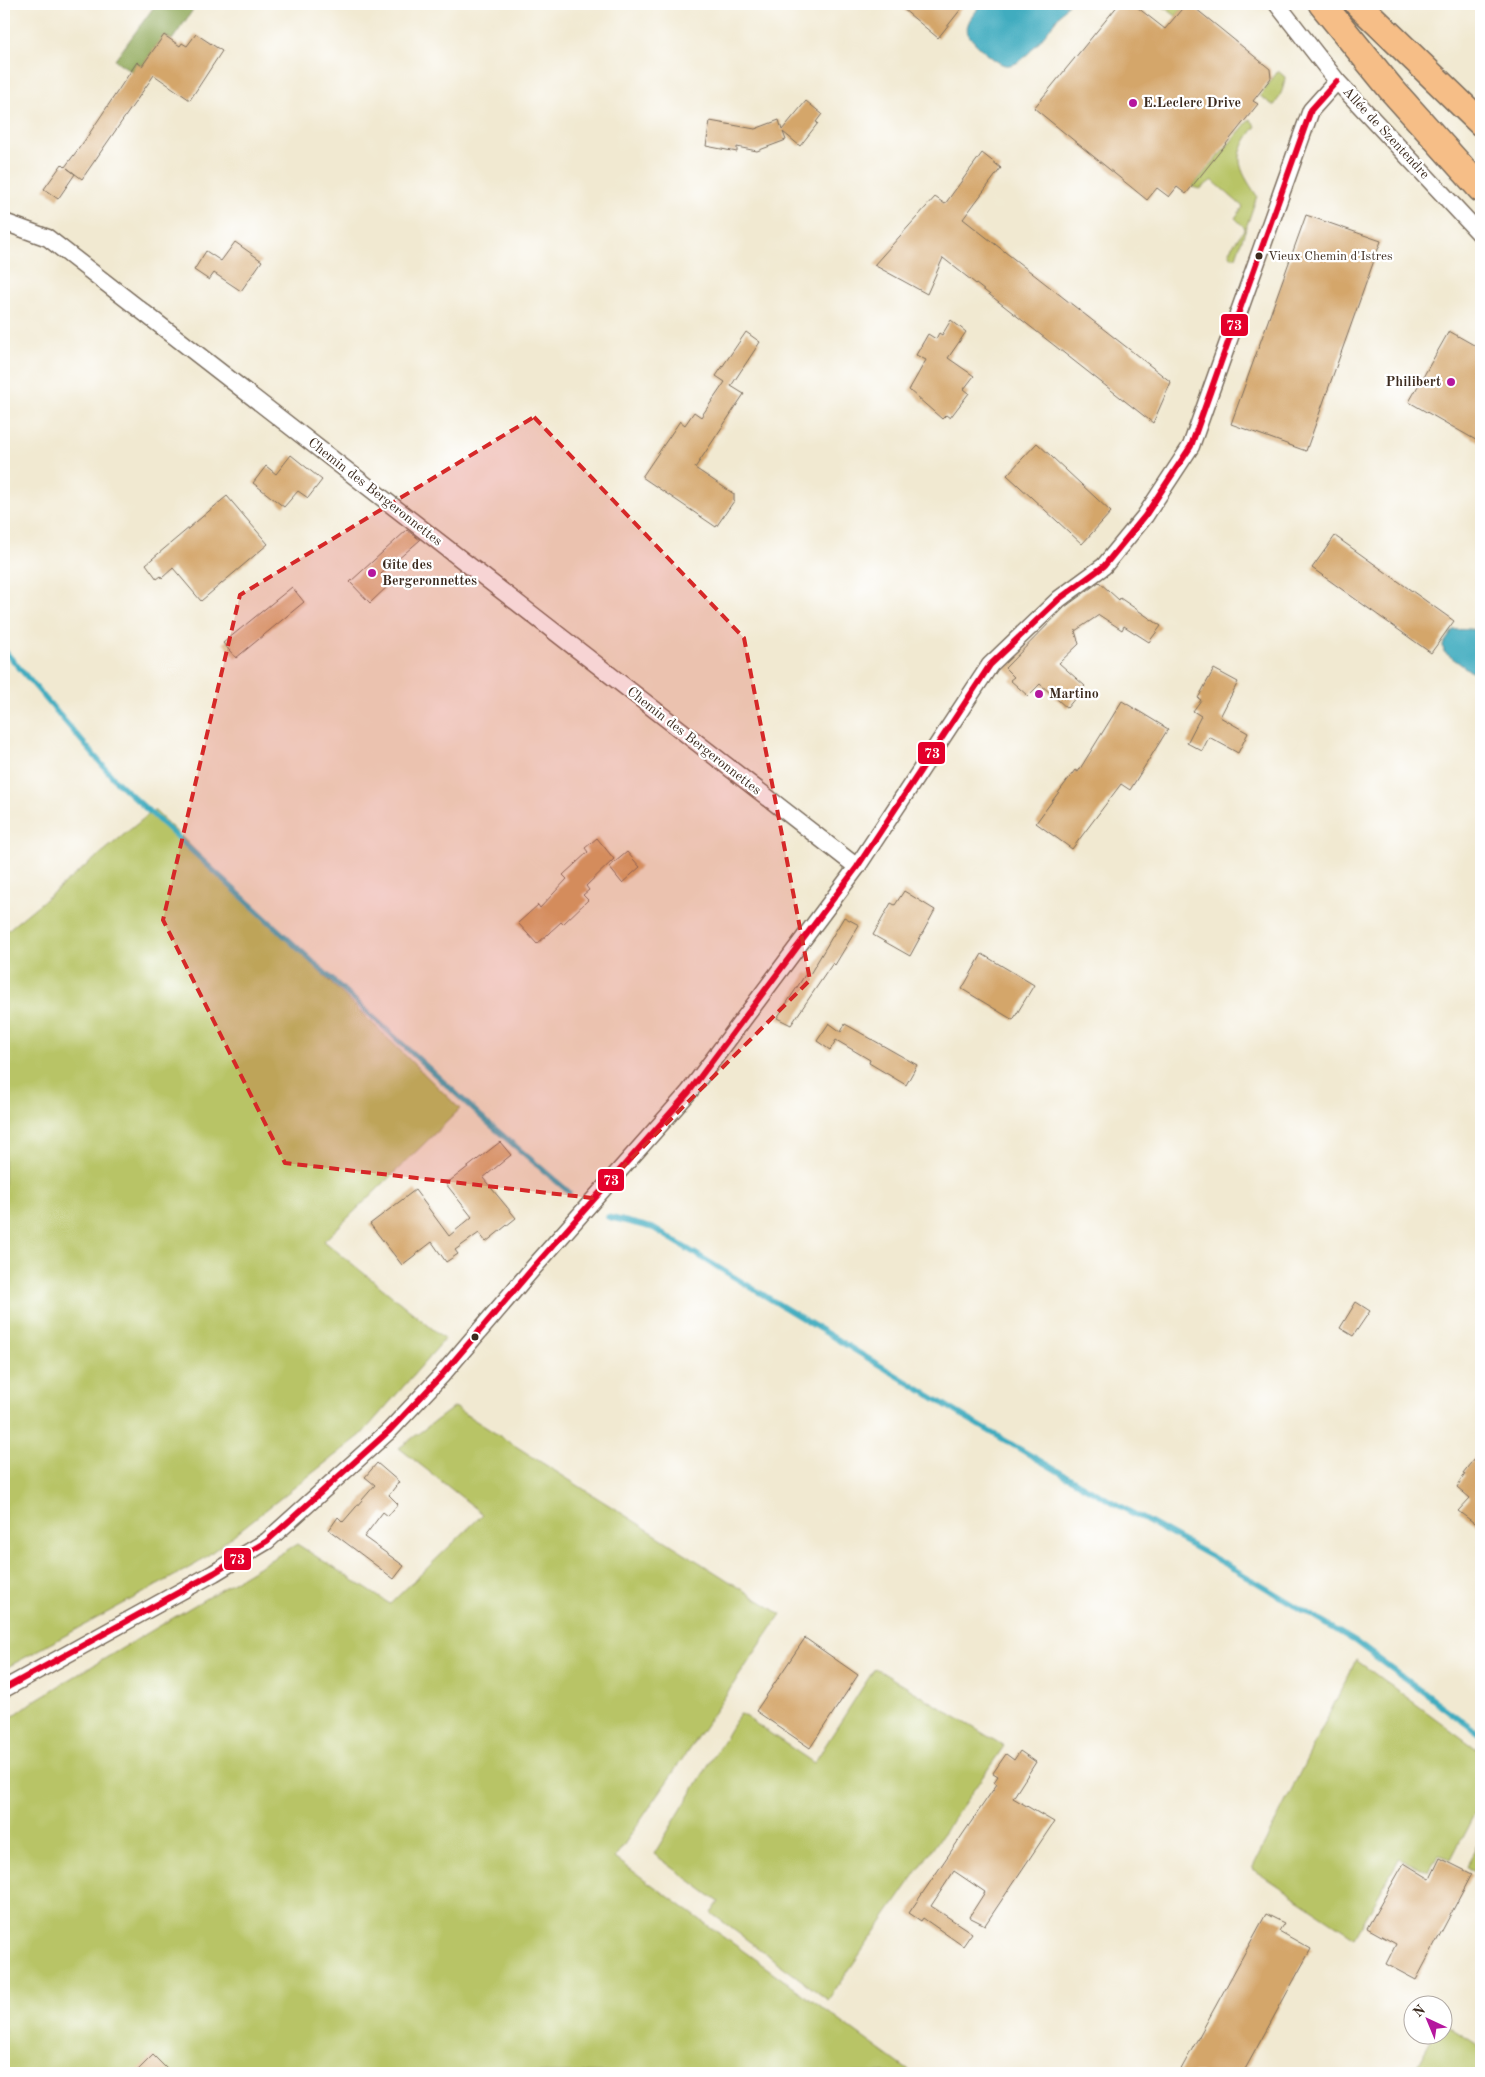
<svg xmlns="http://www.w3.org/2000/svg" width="1485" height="2077" viewBox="0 0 1485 2077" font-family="'Old Standard TT',serif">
	<rect width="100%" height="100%" fill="#fff"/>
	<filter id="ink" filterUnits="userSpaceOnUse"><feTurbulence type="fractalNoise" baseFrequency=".02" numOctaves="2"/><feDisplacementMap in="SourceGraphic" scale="10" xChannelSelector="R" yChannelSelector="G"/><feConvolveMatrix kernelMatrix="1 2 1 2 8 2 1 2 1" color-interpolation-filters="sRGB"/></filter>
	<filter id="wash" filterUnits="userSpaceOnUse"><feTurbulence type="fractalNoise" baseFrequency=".0096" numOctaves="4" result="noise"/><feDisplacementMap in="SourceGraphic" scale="20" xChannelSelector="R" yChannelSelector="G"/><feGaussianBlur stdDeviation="1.12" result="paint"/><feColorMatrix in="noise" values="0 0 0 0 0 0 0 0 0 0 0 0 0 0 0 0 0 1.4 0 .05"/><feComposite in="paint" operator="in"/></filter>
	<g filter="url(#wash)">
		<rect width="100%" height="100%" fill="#f1e9d1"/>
		<!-- green -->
		<g fill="#b8c466" stroke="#7a7742">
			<path d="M 1160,4 L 1186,4 L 1176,16 Z"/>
			<path d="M 1278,71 L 1285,77 C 1284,89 1280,96 1274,106 L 1260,96 Z"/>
			<path d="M 1250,119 L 1256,126 C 1232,156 1237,166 1257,196 L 1236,257 L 1231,257 L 1229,251 L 1245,228 L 1235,218 L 1243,207 L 1212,180 L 1200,189 L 1192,187 Z"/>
			<path d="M 154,810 L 460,1109 L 324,1241 L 445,1339 L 361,1435 L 198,1563 L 4,1669 L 4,933 Z"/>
			<path d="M 454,1407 L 781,1614 L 615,1858 L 912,2073 L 4,2073 L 4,1723 L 32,1702 L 297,1544 L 390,1604 L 483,1514 L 399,1448 Z"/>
			<path d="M 1356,1660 L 1481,1752 L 1481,1801 L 1451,1859 L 1438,1855 L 1428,1871 L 1399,1859 L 1355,1937 L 1252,1869 Z"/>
			<path d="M 875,1668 L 1004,1746 L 828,2000 L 711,1913 L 719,1902 L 654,1854 L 740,1713 L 814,1763 Z"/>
			<path d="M 1481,1839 L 1481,1876 L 1466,1866 Z"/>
			<path d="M 1443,2023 L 1481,2047 L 1481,2073 L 1413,2073 L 1434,2035 L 1442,2034 Z"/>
		</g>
		<!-- forest -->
		<path fill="#92aa5b" stroke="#666a3c" d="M 156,4 L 197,4 L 172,40 L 164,35 L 142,66 L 137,62 L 131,71 L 115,60 Z"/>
		<!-- water -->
		<g fill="#40acbf" stroke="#3e6b6e">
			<path d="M 983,4 L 1068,4 C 1057,18 1029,59 1014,64 C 1010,65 1006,66 1002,64 C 994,61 967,39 967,30 C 967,20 976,11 983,4 Z"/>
			<path d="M 1468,629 L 1481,630 L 1481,679 L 1444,652 L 1443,645 L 1453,630 Z"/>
		</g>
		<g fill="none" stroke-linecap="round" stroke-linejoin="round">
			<!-- stream -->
			<g stroke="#40acbf" stroke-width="5.5">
				<path d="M 4,650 L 116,781 L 486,1121 L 569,1192"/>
				<path d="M 608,1217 L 653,1228 L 970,1420 L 1085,1487 L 1234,1569 L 1356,1642 L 1481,1735"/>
			</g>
		</g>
		<g id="blocks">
			<!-- building -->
			<g fill="#d4a66a">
				<path d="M 897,4 L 965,4 L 938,38 Z"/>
				<path d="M 1119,4 L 1133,4 L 1165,29 L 1186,4 L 1190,4 L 1270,69 L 1271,78 L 1253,101 L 1258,104 L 1186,194 L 1177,187 L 1169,197 L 1157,188 L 1147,200 L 1034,108 Z"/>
				<path d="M 196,34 L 222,51 L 190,100 L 154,75 L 82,179 L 67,168 L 75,174 L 58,199 L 44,189 L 62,164 L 65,167 L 85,140 L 137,62 L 142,66 L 164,35 L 180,46 L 182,43 L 187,46 Z"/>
				<path d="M 806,101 L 822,114 L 816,122 L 818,123 L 800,146 L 783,132 L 786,140 L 757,151 L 737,147 L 737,152 L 706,146 L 710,121 L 755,129 L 779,120 L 782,130 Z"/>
				<path d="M 982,153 L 1001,168 L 963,219 L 1171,382 L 1153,423 L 943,258 L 927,294 L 874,265 L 935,197 L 945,204 Z"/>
				<path d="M 1306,215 L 1381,241 L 1306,451 L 1231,424 Z"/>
				<path d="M 235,242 L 262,261 L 241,291 L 214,273 L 209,280 L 194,270 L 206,251 L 221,261 Z"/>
				<path d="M 951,320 L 966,332 L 948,358 L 974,376 L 964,389 L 969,393 L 950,418 L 946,415 L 942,419 L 909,390 L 926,360 L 916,355 L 928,334 L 936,339 L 939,333 L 942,335 Z"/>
				<path d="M 1449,331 L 1481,349 L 1481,443 L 1409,402 Z"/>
				<path d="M 746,332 L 760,342 L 731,386 L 744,394 L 695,468 L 734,494 L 734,501 L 716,527 L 642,477 L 680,421 L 685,425 L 694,412 L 701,417 L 725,382 L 716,376 Z"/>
				<path d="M 1037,443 L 1111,512 L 1082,544 L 1007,475 Z"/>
				<path d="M 291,455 L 322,480 L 308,498 L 298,491 L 284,507 L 253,483 L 266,466 L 276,474 Z"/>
				<path d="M 227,496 L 268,544 L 201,601 L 173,568 L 162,578 L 161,576 L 157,579 L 146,564 Z"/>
				<path d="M 407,530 L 420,540 L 381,574 L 390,584 L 370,603 L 350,582 Z"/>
				<path d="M 1335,536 L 1454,621 L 1431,653 L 1312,568 Z"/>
				<path d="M 1099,582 L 1119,600 L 1120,598 L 1161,626 L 1149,642 L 1124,626 L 1122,630 L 1099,615 L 1075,631 L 1079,644 L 1059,663 L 1085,686 L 1067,708 L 1040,684 L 1028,696 L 1010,680 L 1014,677 L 1005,668 L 1065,607 Z"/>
				<path d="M 292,587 L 304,602 L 236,658 L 223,643 Z"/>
				<path d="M 1214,669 L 1238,682 L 1220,717 L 1248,733 L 1238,753 L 1209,737 L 1202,751 L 1187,743 L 1201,716 L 1193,711 L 1201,700 L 1198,698 Z"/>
				<path d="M 1122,701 L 1168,729 L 1130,790 L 1121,784 L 1072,849 L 1036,823 L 1075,770 L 1078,772 Z"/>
				<path d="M 597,838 L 614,859 L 586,886 L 589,890 L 583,895 L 588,900 L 563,924 L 561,922 L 537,944 L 518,923 L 538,905 L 540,908 L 567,879 L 563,875 L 588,852 L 585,848 Z"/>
				<path d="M 627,852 L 640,867 L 622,883 L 609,867 Z"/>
				<path d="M 904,891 L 935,910 L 910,956 L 873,935 L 891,903 L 895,905 Z"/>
				<path d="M 844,917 L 859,925 L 835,965 L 833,963 L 791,1025 L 777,1018 L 807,972 L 810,974 Z"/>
				<path d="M 982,954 L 1034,985 L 1013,1020 L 962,989 Z"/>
				<path d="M 829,1023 L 841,1032 L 845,1024 L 917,1065 L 906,1085 L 869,1063 L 870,1060 L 836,1040 L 830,1050 L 817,1041 Z"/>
				<path d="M 500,1142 L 511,1155 L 483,1178 L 516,1218 L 486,1242 L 479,1233 L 455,1250 L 458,1254 L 446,1262 L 432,1242 L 402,1265 L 370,1224 L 415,1190 L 449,1236 L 472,1217 L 446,1184 Z"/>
				<path d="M 1356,1302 L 1370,1311 L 1353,1336 L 1340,1328 Z"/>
				<path d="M 1481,1450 L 1481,1528 L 1458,1511 L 1470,1498 L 1457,1487 L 1465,1474 L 1463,1473 Z"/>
				<path d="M 377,1463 L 399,1482 L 389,1495 L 398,1504 L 388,1516 L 383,1512 L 364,1537 L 404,1566 L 394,1579 L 329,1530 L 338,1517 L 343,1522 L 375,1485 L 365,1477 Z"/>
				<path d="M 805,1638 L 858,1675 L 810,1748 L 756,1711 Z"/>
				<path d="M 1020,1751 L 1036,1762 L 1013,1798 L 1054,1822 L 985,1925 L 969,1917 L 985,1892 L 954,1871 L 931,1906 L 972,1933 L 963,1946 L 923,1918 L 921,1921 L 909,1913 L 997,1784 L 994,1782 L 998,1776 L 993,1773 L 1006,1754 L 1014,1760 Z"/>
				<path d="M 1440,1858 L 1472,1874 L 1416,1980 L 1386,1964 L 1396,1944 L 1367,1928 L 1404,1863 L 1430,1879 Z"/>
				<path d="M 1266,1914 L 1284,1923 L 1279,1931 L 1311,1949 L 1243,2073 L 1179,2073 Z"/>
				<path d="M 153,2055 L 171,2073 L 135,2073 Z"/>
			</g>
		</g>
	</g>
	<g filter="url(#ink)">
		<use href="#blocks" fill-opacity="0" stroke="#7b6d5d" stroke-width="1"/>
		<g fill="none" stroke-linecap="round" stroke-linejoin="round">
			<defs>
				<g id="street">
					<path d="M 1277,4 L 1337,81 L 1481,235"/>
					<path d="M 4,222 L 48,238 L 857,867"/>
					<path d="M 4,1689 L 214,1573 L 267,1541 L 390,1430 L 441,1376 L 534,1267 L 689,1092 L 857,867 L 990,665 L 1059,599 L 1104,566 L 1145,516 L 1191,446 L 1311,110 L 1337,81"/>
				</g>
				<g id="primary">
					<path d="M 1322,4 L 1392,90 L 1481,189"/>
					<path d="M 1358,4 L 1481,123"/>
				</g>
			</defs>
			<!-- street casing -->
			<use href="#street" stroke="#7b6d5d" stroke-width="19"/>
			<!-- primary casing -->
			<use href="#primary" stroke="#7b6d5d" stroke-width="29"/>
			<!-- street -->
			<use href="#street" stroke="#fff" stroke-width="16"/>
			<!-- primary -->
			<use href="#primary" stroke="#f6be87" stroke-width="26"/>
			<defs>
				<path id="bus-1" d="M 4,1689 L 214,1573 L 267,1541 L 390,1430 L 441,1376 L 534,1267 L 689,1092 L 857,867 L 990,665 L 1059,599 L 1104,566 L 1145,516 L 1191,446 L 1311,110 L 1337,81"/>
			</defs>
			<!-- bus-1 casing -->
			<use href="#bus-1" stroke="#fff" stroke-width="10"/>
			<!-- bus-1 -->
			<use href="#bus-1" stroke="#e4002b" stroke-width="6"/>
		</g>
	</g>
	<!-- marked area -->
	<path fill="#d62828" fill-opacity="0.2" stroke="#d62828" stroke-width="4" stroke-dasharray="10 6" stroke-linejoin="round" d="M 534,417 L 744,638 L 810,980 L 592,1198 L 285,1163 L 163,920 L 240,595 Z"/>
	<!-- markers -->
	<g fill="#b5179e" stroke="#fff" stroke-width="2">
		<circle cx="1133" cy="103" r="5"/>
		<circle cx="1451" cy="382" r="5"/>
		<circle cx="372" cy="573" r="5"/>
		<circle cx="1039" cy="694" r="5"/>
	</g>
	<g fill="#3b2a1e" stroke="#fff" stroke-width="2">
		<circle cx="1259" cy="256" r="4.5"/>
		<circle cx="475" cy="1337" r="4.5"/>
	</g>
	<g text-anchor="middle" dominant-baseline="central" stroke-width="4.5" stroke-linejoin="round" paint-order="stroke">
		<!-- bus labels -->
		<g font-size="13" fill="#3b2a1e" stroke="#fff" text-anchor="start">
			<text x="1268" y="256">Vieux Chemin d'Istres</text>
		</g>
		<!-- poi labels -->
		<g font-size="14" font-weight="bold" fill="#3b2a1e" stroke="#fff" text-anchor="start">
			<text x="1143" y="103">E.Leclerc Drive</text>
			<text x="1441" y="382" text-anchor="end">Philibert</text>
			<text x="382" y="565">Gîte des<tspan x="382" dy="16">Bergeronnettes</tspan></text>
			<text x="1049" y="694">Martino</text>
		</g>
		<!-- street labels -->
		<g font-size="14" fill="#3b2a1e" stroke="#fff">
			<text transform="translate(1386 133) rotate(47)">Allée de Szentendre</text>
			<text transform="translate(375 492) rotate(38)">Chemin des Bergeronnettes</text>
			<text transform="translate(694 741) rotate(38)">Chemin des Bergeronnettes</text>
		</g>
	</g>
	<g stroke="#fff" stroke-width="2">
		<rect x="1220" y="313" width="29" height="24" rx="5" fill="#e4002b"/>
		<rect x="917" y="741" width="29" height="24" rx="5" fill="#e4002b"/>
		<rect x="597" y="1168" width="28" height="24" rx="5" fill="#e4002b"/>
		<rect x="223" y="1547" width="29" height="24" rx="5" fill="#e4002b"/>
	</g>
	<g font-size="14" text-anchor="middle" font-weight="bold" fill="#fff">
		<text x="1234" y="330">73</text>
		<text x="932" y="758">73</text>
		<text x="611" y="1185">73</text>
		<text x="237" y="1564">73</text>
	</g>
	<!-- margin -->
	<rect width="1485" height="2077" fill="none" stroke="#fff" stroke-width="20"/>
	<!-- north arrow -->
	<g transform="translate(1428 2020) rotate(316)"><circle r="24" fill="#ffffff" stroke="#b1aaa5"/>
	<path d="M0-4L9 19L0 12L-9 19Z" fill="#b5179e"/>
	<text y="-8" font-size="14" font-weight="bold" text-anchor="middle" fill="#3b2a1e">N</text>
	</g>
</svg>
